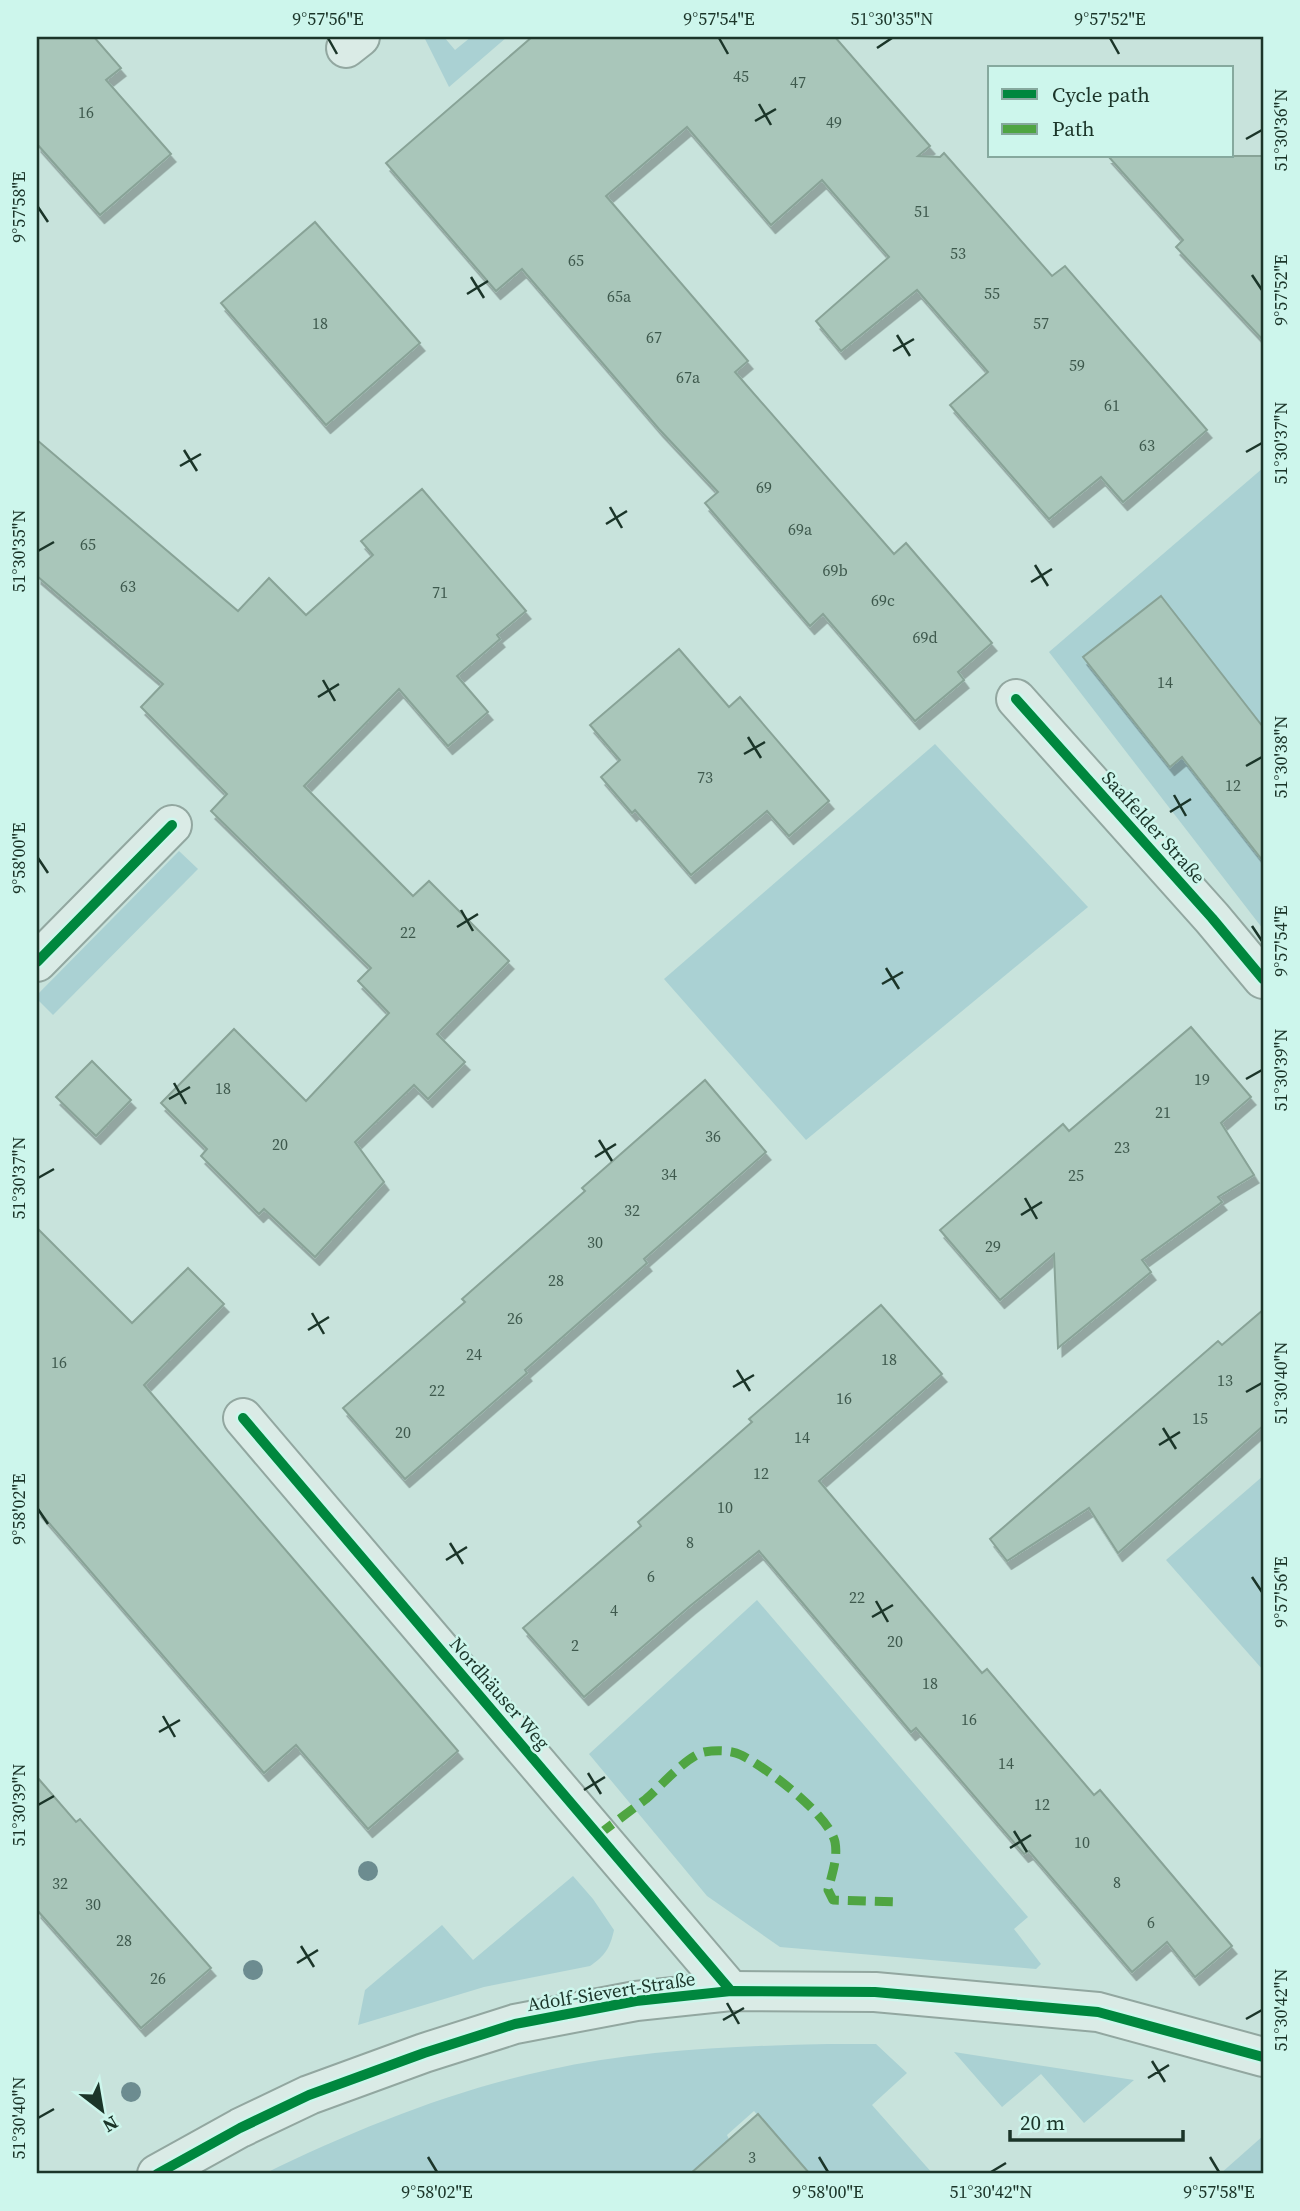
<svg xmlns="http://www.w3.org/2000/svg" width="1300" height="2211" viewBox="0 0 1300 2211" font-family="'Source Serif 4',serif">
	<defs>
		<filter id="shadow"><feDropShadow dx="4.5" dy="8" stdDeviation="0" flood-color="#0004"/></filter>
	</defs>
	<rect width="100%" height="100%" fill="#c8e3dc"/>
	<!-- green -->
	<g fill="#aad1d3">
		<path d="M 424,37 L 444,37 L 455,50 L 471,37 L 507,37 L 449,87 Z"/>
		<path d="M 1263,468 L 1263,929 L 1049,652 Z"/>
		<path d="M 935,744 L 1088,907 L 806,1140 L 664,979 Z"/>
		<path d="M 179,851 L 198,869 L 53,1015 L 37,999 L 37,995 Z"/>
		<path d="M 1263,1476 L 1263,1670 L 1166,1560 Z"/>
		<path d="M 757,1600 L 1028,1917 L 1014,1929 L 1041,1964 L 1036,1969 L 780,1947 L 707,1896 L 589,1754 Z"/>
		<path d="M 573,1876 L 593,1899 L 614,1930 C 610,1948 605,1956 590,1966 L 484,1987 L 358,2025 L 365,1990 L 442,1925 L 473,1960 Z"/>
		<path d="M 828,2044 L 876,2044 L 907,2073 L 872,2105 L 933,2174 L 810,2174 L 754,2111 L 727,2135 L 729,2139 L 690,2174 L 264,2174 C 354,2130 450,2091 548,2070 C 638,2050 736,2046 828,2044 Z"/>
		<path d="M 954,2052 L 1134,2080 L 1084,2123 L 1041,2074 L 1002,2107 Z"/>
		<path d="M 1263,2136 L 1263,2174 L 1220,2174 Z"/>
	</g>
	<!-- building -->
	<g fill="#a9c6ba" stroke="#88a397" stroke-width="2" filter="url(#shadow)">
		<path d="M 37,37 L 94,37 L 121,68 L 106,80 L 171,154 L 100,215 L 37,144 Z"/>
		<path d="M 532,37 L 835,37 L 930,146 L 918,156 L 940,157 L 944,153 L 1052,276 L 1065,266 L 1207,430 L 1123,502 L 1101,477 L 1049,519 L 950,405 L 988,372 L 917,290 L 841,351 L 816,321 L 889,257 L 822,180 L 771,225 L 687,127 L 606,196 L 748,361 L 735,372 L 894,554 L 906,543 L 992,643 L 958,672 L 964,680 L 915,721 L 823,614 L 810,626 L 769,578 L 705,503 L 718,492 L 659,429 L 522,269 L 496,291 L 386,163 Z"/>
		<path d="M 1108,156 L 1263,156 L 1263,340 L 1176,247 L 1183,240 Z"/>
		<path d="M 315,222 L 420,343 L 326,425 L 221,303 Z"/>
		<path d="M 37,440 L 238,611 L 269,578 L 306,615 L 373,555 L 361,541 L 422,489 L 526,611 L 497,635 L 500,639 L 457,676 L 488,712 L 448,746 L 399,689 L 304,786 L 413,896 L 429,881 L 509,961 L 437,1034 L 465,1062 L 428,1099 L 414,1085 L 355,1142 L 384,1182 L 315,1257 L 264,1209 L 259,1214 L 201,1156 L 207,1149 L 161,1103 L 234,1029 L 306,1101 L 389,1013 L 358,981 L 371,968 L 211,811 L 227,794 L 141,707 L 163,684 L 37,576 Z"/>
		<path d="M 1161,596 L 1263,727 L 1263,861 L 1182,757 L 1170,767 L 1083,657 Z"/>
		<path d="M 679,649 L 729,707 L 740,697 L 829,801 L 789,836 L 767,811 L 691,875 L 635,810 L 632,813 L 601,777 L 620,760 L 590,725 Z"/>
		<path d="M 1191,1027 L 1251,1097 L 1221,1123 L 1254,1175 L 1218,1197 L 1222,1202 L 1142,1260 L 1151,1272 L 1058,1348 L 1054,1254 L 1000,1300 L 940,1230 L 1063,1124 L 1069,1131 Z"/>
		<path d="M 92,1061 L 131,1100 L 96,1136 L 56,1097 Z"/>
		<path d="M 705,1080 L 766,1152 L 644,1259 L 647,1263 L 525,1370 L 527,1373 L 405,1479 L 343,1408 L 465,1302 L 462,1299 L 585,1191 L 582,1188 Z"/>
		<path d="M 37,1228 L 132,1323 L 188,1268 L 224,1304 L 144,1385 L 458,1751 L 368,1829 L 296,1745 L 264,1773 L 37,1509 Z"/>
		<path d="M 881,1305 L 942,1374 L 819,1481 L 982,1673 L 987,1669 L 1094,1795 L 1100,1790 L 1232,1946 L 1195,1977 L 1167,1942 L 1132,1972 L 1029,1851 L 1024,1854 L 916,1728 L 911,1732 L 759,1551 L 690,1606 L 584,1697 L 523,1628 L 641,1526 L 638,1522 L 752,1422 L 749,1419 Z"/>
		<path d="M 1263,1310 L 1263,1426 L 1118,1553 L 1089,1508 L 1007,1561 L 990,1539 L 1218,1341 L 1222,1345 Z"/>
		<path d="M 37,1777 L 76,1822 L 80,1819 L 211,1968 L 141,2028 L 37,1910 Z"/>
		<path d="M 758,2114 L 810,2174 L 690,2174 Z"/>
	</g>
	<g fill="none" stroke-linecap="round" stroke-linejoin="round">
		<defs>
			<g id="minor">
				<path d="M 346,48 L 360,37"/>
				<path d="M 1016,699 L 1212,918 L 1263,979"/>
				<path d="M 37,962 L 172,825"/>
				<path d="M 243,1418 L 731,1991"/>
				<path d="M 157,2174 L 240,2128 L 309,2095 L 424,2053 L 515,2024 L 636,2001 L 731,1991 L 875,1992 L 1098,2012 L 1263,2057"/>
			</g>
		</defs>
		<!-- minor casing -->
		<use href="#minor" stroke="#92a7a0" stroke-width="42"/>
		<!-- minor -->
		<use href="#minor" stroke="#daebe6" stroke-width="38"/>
		<!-- quiet -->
		<path stroke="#4fa542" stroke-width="9" stroke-dasharray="18 9" stroke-linecap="butt" d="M 598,1835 C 614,1823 630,1811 646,1799 C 661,1786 687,1756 704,1752 C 716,1750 731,1750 741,1755 C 766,1767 829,1815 835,1842 C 838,1858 832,1874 828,1890 L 833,1900 L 901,1902"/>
		<defs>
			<g id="cycleway">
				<path d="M 1016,699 L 1212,918 L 1263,979"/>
				<path d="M 37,962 L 172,825"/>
				<path d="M 243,1418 L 731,1991"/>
				<path d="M 157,2174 L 240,2128 L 309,2095 L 424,2053 L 515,2024 L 636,2001 L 731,1991 L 875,1992 L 1098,2012 L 1263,2057"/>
			</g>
		</defs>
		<!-- cycleway casing -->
		<use href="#cycleway" stroke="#cdf6ec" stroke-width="15"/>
		<!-- cycleway -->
		<use href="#cycleway" stroke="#00873e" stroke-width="10"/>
	</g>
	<!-- trees -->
	<g fill="#6c8c90">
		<circle cx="368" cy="1871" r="10"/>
		<circle cx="253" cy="1970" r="10"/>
		<circle cx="131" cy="2092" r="10"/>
	</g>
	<!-- ticks -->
	<path fill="none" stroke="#1b3529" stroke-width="2.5" d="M 328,38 L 337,54M 719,38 L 728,54M 1110,38 L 1119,54M 877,48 L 892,38M 759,104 L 771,125M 755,121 L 776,109M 1246,139 L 1262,130M 38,207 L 48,222M 1252,275 L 1262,290M 471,277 L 484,298M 467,294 L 488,281M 897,335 L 910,356M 893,351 L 914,339M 184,450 L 197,471M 1246,452 L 1262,443M 180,466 L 201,454M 610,507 L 622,528M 606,524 L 627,511M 38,551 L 54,542M 1035,565 L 1048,586M 1031,582 L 1052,569M 323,680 L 335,701M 318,697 L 339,684M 748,737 L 761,758M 744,754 L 765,742M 1246,766 L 1262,757M 1174,795 L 1186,816M 1170,812 L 1191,799M 38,858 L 48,873M 461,910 L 473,931M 1252,926 L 1262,941M 457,927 L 478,914M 886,968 L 899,989M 882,984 L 903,972M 1246,1079 L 1262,1070M 174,1083 L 186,1104M 169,1099 L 190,1087M 599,1140 L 612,1161M 595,1157 L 616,1144M 38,1178 L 54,1169M 1025,1198 L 1037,1219M 1021,1215 L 1042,1202M 312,1313 L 324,1334M 308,1330 L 329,1317M 737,1370 L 750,1391M 733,1387 L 754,1375M 1246,1392 L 1262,1383M 1163,1428 L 1176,1449M 1159,1445 L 1180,1432M 38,1509 L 48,1524M 450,1543 L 463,1564M 446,1560 L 467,1547M 1252,1577 L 1262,1592M 876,1601 L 888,1622M 872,1617 L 893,1605M 163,1716 L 175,1737M 159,1732 L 180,1720M 588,1773 L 601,1794M 584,1790 L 605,1777M 38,1805 L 54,1796M 1014,1831 L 1027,1852M 1010,1848 L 1031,1835M 301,1946 L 314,1967M 297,1963 L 318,1950M 727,2003 L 739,2024M 1246,2019 L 1262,2010M 723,2020 L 744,2008M 1152,2061 L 1165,2082M 1148,2078 L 1169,2065M 38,2118 L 54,2109M 428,2157 L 437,2172M 819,2157 L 828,2172M 1210,2157 L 1219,2172M 991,2172 L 1006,2163"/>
	<g text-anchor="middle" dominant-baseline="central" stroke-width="5" stroke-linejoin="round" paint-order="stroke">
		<!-- number labels -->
		<g font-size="16" fill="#3e594d">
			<text x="741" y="76">45</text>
			<text x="798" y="82">47</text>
			<text x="86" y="112">16</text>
			<text x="834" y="122">49</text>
			<text x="922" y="211">51</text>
			<text x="958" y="253">53</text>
			<text x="576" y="260">65</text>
			<text x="992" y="293">55</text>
			<text x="619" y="296">65a</text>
			<text x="320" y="323">18</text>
			<text x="1041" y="323">57</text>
			<text x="654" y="337">67</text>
			<text x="1077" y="365">59</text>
			<text x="688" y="377">67a</text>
			<text x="1112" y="405">61</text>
			<text x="1147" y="445">63</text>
			<text x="764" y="487">69</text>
			<text x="800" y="529">69a</text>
			<text x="88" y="544">65</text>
			<text x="835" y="570">69b</text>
			<text x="128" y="586">63</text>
			<text x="440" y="592">71</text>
			<text x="883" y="600">69c</text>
			<text x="925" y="637">69d</text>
			<text x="1165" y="682">14</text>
			<text x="705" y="777">73</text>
			<text x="1233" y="785">12</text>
			<text x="408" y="932">22</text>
			<text x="1202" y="1079">19</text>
			<text x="223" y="1088">18</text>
			<text x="1163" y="1112">21</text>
			<text x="713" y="1136">36</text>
			<text x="280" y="1144">20</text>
			<text x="1122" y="1147">23</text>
			<text x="669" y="1174">34</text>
			<text x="1076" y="1175">25</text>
			<text x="632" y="1210">32</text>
			<text x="595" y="1242">30</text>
			<text x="993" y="1246">29</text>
			<text x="556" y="1280">28</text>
			<text x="515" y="1318">26</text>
			<text x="474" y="1354">24</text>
			<text x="889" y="1359">18</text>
			<text x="59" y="1362">16</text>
			<text x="1225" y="1380">13</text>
			<text x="437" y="1390">22</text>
			<text x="844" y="1398">16</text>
			<text x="1200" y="1418">15</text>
			<text x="403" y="1432">20</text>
			<text x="802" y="1437">14</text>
			<text x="761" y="1473">12</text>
			<text x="725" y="1507">10</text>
			<text x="690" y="1542">8</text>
			<text x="651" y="1576">6</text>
			<text x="857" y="1597">22</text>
			<text x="614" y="1610">4</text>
			<text x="895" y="1641">20</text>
			<text x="575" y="1645">2</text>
			<text x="930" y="1683">18</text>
			<text x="969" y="1719">16</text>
			<text x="1006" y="1763">14</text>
			<text x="1042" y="1804">12</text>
			<text x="1082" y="1842">10</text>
			<text x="1117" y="1882">8</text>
			<text x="60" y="1883">32</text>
			<text x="93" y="1904">30</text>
			<text x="1151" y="1922">6</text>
			<text x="124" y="1940">28</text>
			<text x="158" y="1978">26</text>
			<text x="752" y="2157">3</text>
		</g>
		<!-- street labels -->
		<g font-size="19" fill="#1b3529" stroke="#cdf6ec">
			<text transform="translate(1154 827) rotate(48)">Saalfelder Straße</text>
			<text transform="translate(500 1693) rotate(49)">Nordhäuser Weg</text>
			<text transform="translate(611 1991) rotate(-9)">Adolf-Sievert-Straße</text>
		</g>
	</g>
	<!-- border -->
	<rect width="1300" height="2211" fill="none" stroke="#cdf6ec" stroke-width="77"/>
	<!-- legend -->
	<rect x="988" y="66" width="245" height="91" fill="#cdf6ec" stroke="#86a99e" stroke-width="2"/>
	<rect x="1002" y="89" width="35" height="10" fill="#00873e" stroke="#86a99e" stroke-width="2"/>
	<text x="1052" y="102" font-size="21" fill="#1b3529">Cycle path</text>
	<rect x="1002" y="124" width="35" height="10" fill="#4fa542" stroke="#86a99e" stroke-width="2"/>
	<text x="1052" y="136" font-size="21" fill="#1b3529">Path</text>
	<!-- north arrow -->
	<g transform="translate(102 2110) rotate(149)" stroke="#cdf6ec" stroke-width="5" paint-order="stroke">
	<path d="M0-5L12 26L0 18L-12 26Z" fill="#1b3529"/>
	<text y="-10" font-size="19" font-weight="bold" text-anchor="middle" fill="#1b3529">N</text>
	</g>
	<!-- scale -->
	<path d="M1010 2130v10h173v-10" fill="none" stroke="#1b3529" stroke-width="3.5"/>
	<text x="1020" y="2130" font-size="21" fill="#1b3529" stroke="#cdf6ec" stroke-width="5" paint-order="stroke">20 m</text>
	<rect x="38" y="38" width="1224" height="2134" fill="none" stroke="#1b3529" stroke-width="2.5"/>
	<g font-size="18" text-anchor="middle" fill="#1b3529">
		<text x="328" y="25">9°57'56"E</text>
		<text x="719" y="25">9°57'54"E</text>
		<text x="892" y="25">51°30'35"N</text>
		<text x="1110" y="25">9°57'52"E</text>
		<text transform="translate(1281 130) rotate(-90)" y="6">51°30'36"N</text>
		<text transform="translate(19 207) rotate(-90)" y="6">9°57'58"E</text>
		<text transform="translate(1281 290) rotate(-90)" y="6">9°57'52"E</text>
		<text transform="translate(1281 443) rotate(-90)" y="6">51°30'37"N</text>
		<text transform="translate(19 551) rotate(-90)" y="6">51°30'35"N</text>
		<text transform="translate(1281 757) rotate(-90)" y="6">51°30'38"N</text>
		<text transform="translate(19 858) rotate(-90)" y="6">9°58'00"E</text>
		<text transform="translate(1281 941) rotate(-90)" y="6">9°57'54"E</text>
		<text transform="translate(1281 1070) rotate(-90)" y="6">51°30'39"N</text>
		<text transform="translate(19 1178) rotate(-90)" y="6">51°30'37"N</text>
		<text transform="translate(1281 1383) rotate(-90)" y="6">51°30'40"N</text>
		<text transform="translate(19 1509) rotate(-90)" y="6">9°58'02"E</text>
		<text transform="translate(1281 1592) rotate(-90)" y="6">9°57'56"E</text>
		<text transform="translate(19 1805) rotate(-90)" y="6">51°30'39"N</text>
		<text transform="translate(1281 2010) rotate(-90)" y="6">51°30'42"N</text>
		<text transform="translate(19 2118) rotate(-90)" y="6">51°30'40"N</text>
		<text x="437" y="2198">9°58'02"E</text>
		<text x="828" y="2198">9°58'00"E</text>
		<text x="991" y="2198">51°30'42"N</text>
		<text x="1219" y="2198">9°57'58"E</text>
	</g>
</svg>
